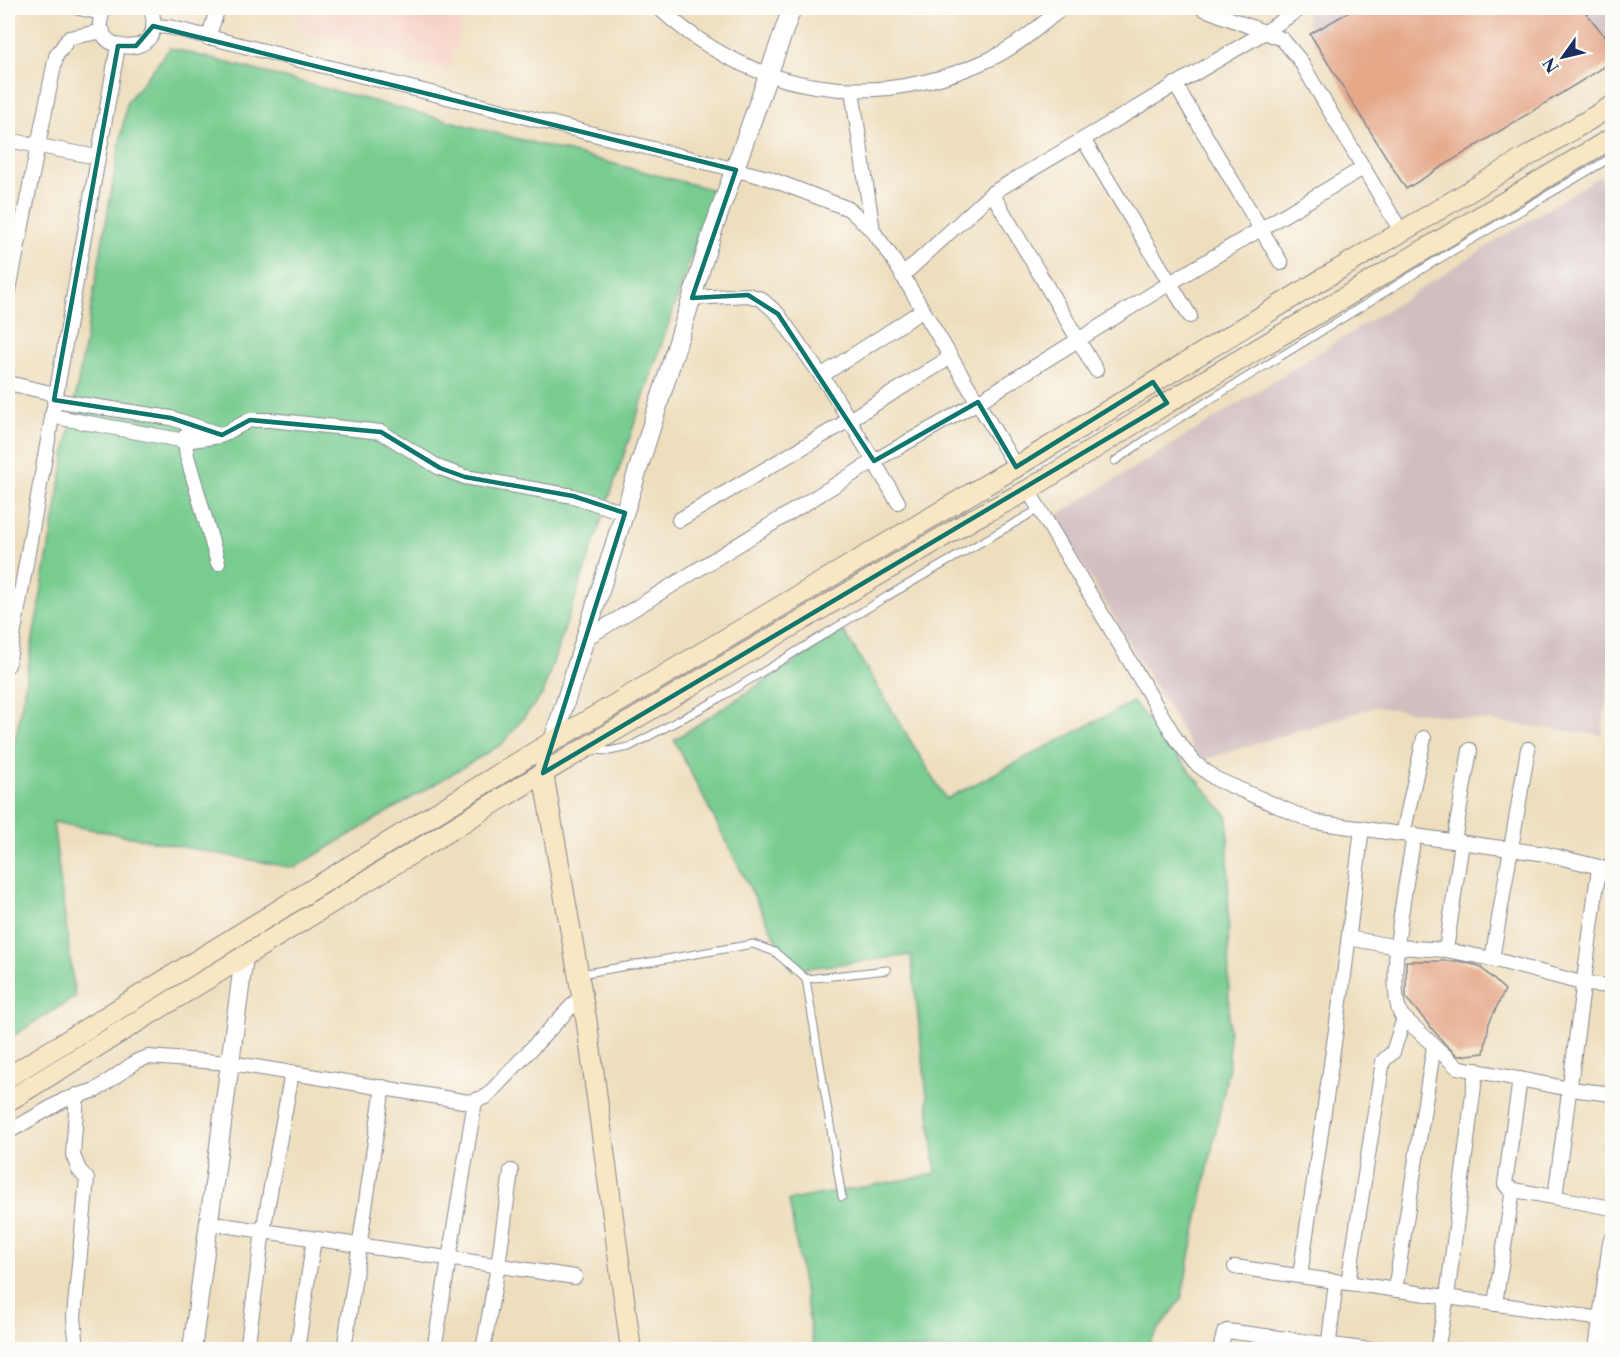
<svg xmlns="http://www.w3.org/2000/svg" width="1620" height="1357" viewBox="0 0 1620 1357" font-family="'Libre Caslon Text',serif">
	<rect width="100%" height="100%" fill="#fdfcf7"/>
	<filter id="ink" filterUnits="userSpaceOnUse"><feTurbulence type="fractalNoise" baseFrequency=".0167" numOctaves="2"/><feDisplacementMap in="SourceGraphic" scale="12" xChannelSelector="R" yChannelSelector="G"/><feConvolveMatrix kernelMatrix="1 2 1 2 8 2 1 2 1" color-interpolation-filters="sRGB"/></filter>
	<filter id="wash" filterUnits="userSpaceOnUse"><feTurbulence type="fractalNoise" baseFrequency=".008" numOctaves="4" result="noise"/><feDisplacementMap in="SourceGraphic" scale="24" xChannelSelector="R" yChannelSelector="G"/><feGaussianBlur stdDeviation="1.35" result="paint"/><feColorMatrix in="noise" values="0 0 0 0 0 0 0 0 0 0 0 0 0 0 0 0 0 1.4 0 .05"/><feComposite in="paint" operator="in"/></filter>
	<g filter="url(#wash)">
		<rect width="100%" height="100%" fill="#eedebe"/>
		<!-- built -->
		<path fill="#f6d1c6" d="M 301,8 L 467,8 L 449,69 L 294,30 Z"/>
		<!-- industrial -->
		<g fill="#d1bfbf">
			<path d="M 1305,8 L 1356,8 L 1310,34 Z"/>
			<path d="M 1582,8 L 1612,8 L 1612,45 Z"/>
			<path d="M 1601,175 L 1612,241 L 1612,659 L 1602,735 L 1375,707 L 1200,761 L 1054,517 L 1217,417 Z"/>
		</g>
		<!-- green -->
		<g fill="#78cc90" stroke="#4a7e77" stroke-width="1.5">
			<path d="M 170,48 L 714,190 L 542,695 L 502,744 L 294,868 L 53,822 L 75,997 L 8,1039 L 8,782 L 127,102 Z"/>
			<path d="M 843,630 L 946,799 L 1133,702 L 1228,817 L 1229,1066 L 1181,1300 L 1144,1349 L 814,1349 L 789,1200 L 936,1174 L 911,955 L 792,970 L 674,740 Z"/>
		</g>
		<g id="blocks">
			<!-- building -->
			<g fill="#e5a889">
				<path d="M 1356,8 L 1582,8 L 1612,45 L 1612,62 L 1406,189 L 1310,34 Z"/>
				<path d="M 1406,961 L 1458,961 L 1479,966 L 1505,990 L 1489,1023 L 1484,1053 L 1458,1056 L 1445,1044 L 1406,998 Z"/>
			</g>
		</g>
	</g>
	<g filter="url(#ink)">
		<use href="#blocks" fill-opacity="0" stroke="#84868e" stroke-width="1.5"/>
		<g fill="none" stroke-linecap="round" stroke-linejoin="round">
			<defs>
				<g id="service">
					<path d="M 1115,461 L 1151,436 L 1434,262 L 1612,157"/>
					<path d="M 593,750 L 609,751 L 629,747 L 713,702 L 886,597 L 1039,509"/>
					<path d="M 581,974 L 753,944 L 775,952 L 806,979 L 887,970"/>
					<path d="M 806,979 L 842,1197"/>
				</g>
				<g id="minor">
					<path d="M 79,8 L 102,13"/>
					<path d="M 105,8 C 78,55 173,64 150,8"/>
					<path d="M 659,8 C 753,94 872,113 988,60 C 1016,47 1039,27 1062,8"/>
					<path d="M 1202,8 L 1282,39 L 1299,59 L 1402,233"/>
					<path d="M 153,26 L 169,27 L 768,178 L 849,209 L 873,231 L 891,256 L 1016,467"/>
					<path d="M 208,38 L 218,8"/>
					<path d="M 1175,84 L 1281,263"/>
					<path d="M 852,90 L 873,231"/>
					<path d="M 1083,139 L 1190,316"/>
					<path d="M 8,140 L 97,157"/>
					<path d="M 992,193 L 1096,370"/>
					<path d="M 902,276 L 992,193 L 1265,32 L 1301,8"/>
					<path d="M 8,295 L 56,56 L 69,38 L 103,31"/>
					<path d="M 692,298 L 748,295 L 761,299 L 778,314 L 832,391 L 898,502"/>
					<path d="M 821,376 L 923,310"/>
					<path d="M 8,383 L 55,394"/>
					<path d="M 54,400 L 171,418 L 222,435 L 250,420 L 271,420 L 381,432 L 440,468 L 465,477 L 573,496 L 625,513"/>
					<path d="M 51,416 L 185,441 L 220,436"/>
					<path d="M 186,435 L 185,441 L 187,456 L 218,563"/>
					<path d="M 1028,490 L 1176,739 L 1195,763 L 1216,779 L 1314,822 L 1546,854 L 1612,870"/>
					<path d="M 679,520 L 849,420 L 951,357"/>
					<path d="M 585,639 L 874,461 L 978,402 L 1170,283 L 1363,168"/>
					<path d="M 8,665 L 118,46"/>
					<path d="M 1403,834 L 1424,738"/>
					<path d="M 1414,835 C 1408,875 1385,982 1401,1015 L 1457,1067 L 1570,1089 L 1612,1094"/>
					<path d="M 1454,841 L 1470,750"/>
					<path d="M 1349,938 L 1397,947 L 1446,950 L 1492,959 L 1585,984 L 1612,986"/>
					<path d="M 1446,950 L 1462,842"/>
					<path d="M 1492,959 L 1528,749"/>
					<path d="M 1520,1079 L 1505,1184 L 1509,1189 L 1612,1208"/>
					<path d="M 8,1132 L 64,1100 L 96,1090 L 137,1061 L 148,1057 L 231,1063 L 469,1102 L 486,1097 L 582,995"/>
					<path d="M 1555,1197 L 1599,868"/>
					<path d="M 209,1223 L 575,1277"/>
					<path d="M 1235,1267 L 1602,1319"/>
					<path d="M 1300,1276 L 1344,975 L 1362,828"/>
					<path d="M 1348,1283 L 1383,1061 L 1393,1052 L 1404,1018"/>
					<path d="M 1395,1290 L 1434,1046"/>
					<path d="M 1495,1304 L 1513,1189"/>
					<path d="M 1600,1334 L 1612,1336"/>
					<path d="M 74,1350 L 76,1339 L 74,1317 L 87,1179 L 79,1170 L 73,1155 L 77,1095"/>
					<path d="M 247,1350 L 263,1231 L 292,1072"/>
					<path d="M 297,1350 L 314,1239"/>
					<path d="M 344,1350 L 383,1087"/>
					<path d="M 434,1350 L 475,1101"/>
					<path d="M 483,1350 L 498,1266 L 511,1171"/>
					<path d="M 1220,1350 L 1224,1333 L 1227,1331 L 1370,1350"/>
					<path d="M 1328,1350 L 1336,1281"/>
					<path d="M 1437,1350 L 1447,1297 L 1476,1070"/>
				</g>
				<g id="tertiary">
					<path d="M 553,741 L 712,233 L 792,8"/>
					<path d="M 192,1350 L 244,957"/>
					<path d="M 1598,1350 L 1612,1242"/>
				</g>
				<g id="secondary">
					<path d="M 546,764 L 543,773 L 587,1024 L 631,1350"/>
					<path d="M 8,1077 L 553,741 L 1016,467 L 1316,283 L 1612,106"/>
					<path d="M 8,1101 L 543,773 L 973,519 L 1028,490 L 1167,403 L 1612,138"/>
				</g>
			</defs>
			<!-- service casing -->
			<use href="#service" stroke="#84868e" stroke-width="9"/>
			<!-- minor casing -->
			<use href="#minor" stroke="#84868e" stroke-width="16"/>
			<!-- tertiary casing -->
			<use href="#tertiary" stroke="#84868e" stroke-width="20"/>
			<!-- secondary casing -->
			<use href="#secondary" stroke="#84868e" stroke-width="22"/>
			<!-- service -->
			<use href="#service" stroke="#fff" stroke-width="7"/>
			<!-- minor -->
			<use href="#minor" stroke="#fff" stroke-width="14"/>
			<!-- tertiary -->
			<use href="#tertiary" stroke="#fff" stroke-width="18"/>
			<!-- secondary -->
			<use href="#secondary" stroke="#f9e7c3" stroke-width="20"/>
		</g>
	</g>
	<!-- marked area -->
	<path fill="none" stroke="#0f766e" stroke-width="4.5" stroke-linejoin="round" d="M 153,26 L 736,170 L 692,298 L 748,295 L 778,314 L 874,461 L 978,402 L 1016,467 L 1153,382 L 1167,403 L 543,773 L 625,513 L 573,496 L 465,477 L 440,468 L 381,432 L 250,420 L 222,435 L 171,418 L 54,400 L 118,46 L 136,46 Z"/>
	<!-- margin -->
	<rect width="1620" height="1357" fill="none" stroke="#fdfcf7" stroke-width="30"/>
	<!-- north arrow -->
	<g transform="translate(1563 57) rotate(236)" stroke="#fdfcf7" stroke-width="4.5" paint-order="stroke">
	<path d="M0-4.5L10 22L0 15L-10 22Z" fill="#1b2f5e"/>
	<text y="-9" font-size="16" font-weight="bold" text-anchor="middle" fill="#1b2f5e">N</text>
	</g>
</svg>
